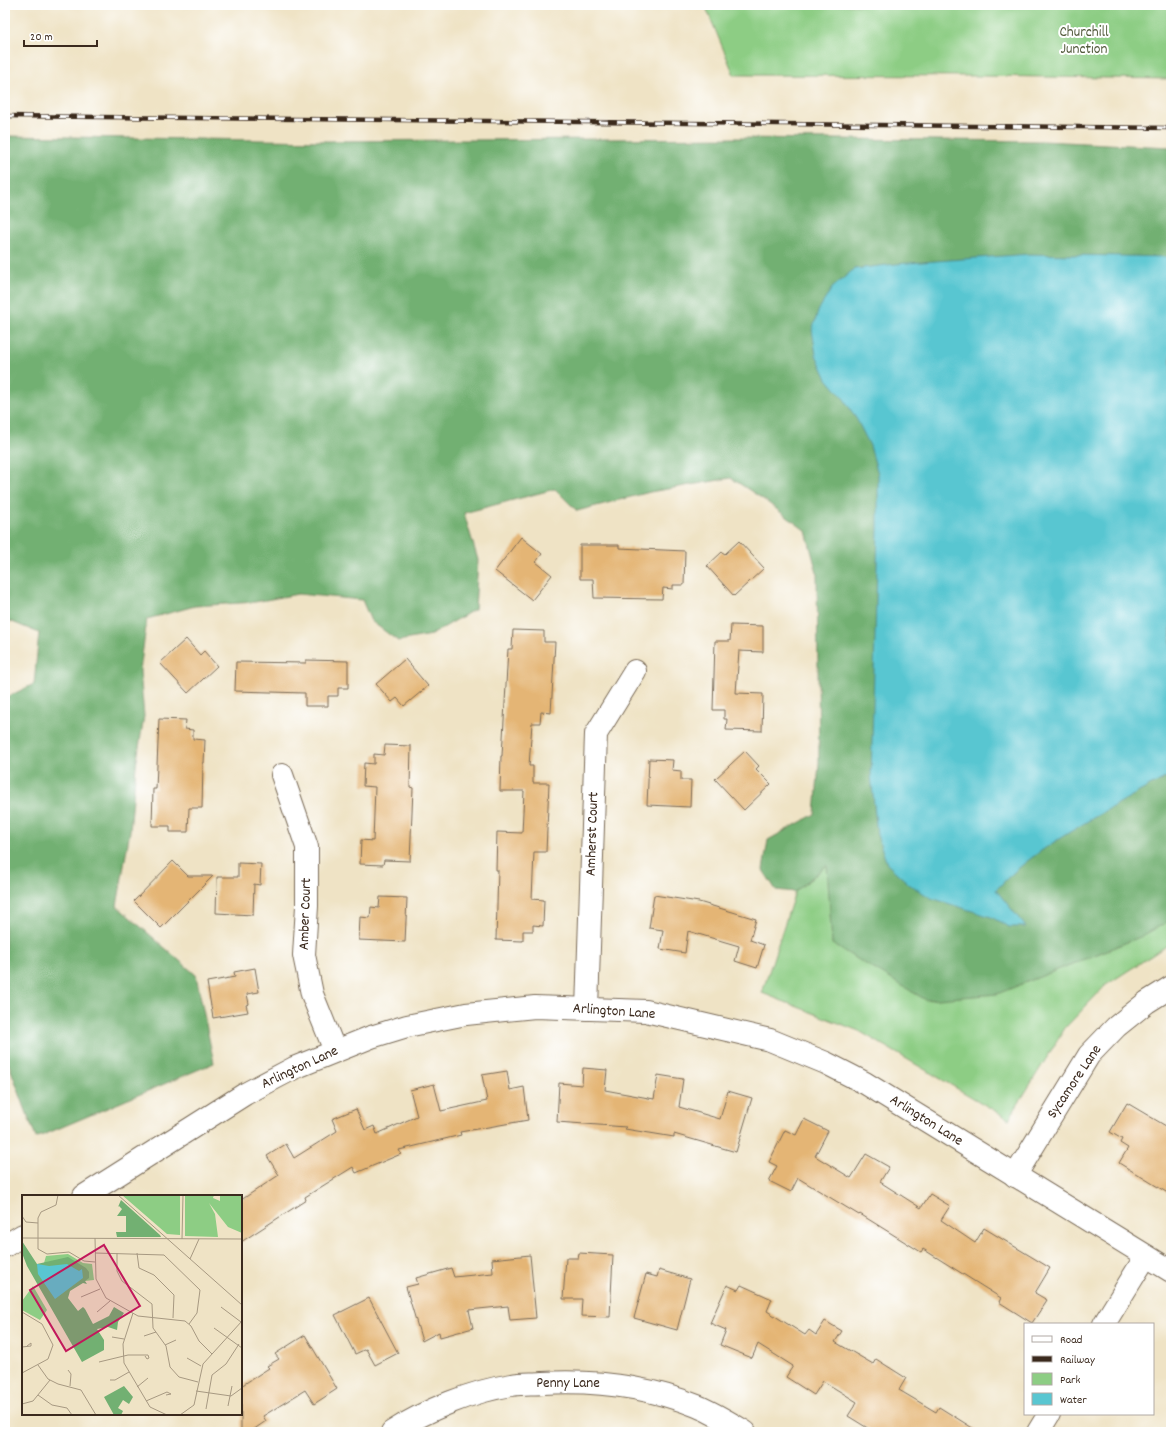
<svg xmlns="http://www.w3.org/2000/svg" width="1176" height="1437" viewBox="0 0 1176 1437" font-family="Dekko,sans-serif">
	<rect width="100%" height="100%" fill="#fff"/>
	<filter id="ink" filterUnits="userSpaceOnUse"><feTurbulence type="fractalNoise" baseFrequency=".025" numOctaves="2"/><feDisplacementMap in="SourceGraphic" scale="8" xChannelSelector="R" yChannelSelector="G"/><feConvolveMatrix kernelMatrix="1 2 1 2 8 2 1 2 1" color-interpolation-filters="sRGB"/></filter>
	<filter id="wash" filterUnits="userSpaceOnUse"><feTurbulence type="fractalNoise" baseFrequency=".012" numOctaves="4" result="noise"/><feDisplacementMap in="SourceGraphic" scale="16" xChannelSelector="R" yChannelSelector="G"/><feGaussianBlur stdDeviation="0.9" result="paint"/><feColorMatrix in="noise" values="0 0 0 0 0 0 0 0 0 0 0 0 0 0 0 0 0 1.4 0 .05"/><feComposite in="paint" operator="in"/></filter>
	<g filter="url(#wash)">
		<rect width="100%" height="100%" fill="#efe3c5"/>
		<!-- green -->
		<g fill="#8dcd84" stroke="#647c51">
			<path d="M 705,5 L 1168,5 L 1171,12 L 1171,79 L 981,76 L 734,75 Z"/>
			<path d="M 1171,776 L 1171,943 L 1106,985 L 1065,1028 L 1009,1119 L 859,1031 L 762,993 L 795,892 L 827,865 Z"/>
		</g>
		<!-- forest -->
		<path fill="#72b072" stroke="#566d48" d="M 5,136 L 327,141 L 735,138 L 1042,141 L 1171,147 L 1171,920 L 1140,937 L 997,994 L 926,1000 L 832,944 L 827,865 L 795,892 L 776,890 L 763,870 L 768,840 L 815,814 L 819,763 L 817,573 L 806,531 L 763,499 L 731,478 L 650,492 L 577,511 L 555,489 L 464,513 L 478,560 L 475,609 L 431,635 L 398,641 L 371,621 L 362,600 L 298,594 L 255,602 L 195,606 L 147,619 L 140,671 L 144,716 L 136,766 L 130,831 L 117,906 L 196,975 L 214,1063 L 36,1138 L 5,1054 L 5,698 L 34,684 L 39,633 L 5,619 Z"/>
		<!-- water -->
		<path fill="#59c6d1" stroke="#4a7878" d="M 1029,254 L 1171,257 L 1171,775 C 1143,789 1116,805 1088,821 C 1055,841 1022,861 996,890 L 1026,927 L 1009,927 L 991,917 L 931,898 L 910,885 L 887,864 L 877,835 L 871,775 L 878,529 L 878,474 L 870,446 L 857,420 L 844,399 L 827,379 L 816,355 L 812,330 L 819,309 L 832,288 L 854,269 L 895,264 Z"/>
		<g id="blocks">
			<!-- building -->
			<g fill="#e4b574">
				<path d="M 521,537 L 542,554 L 536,562 L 552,575 L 532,600 L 495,571 Z"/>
				<path d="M 739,541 L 764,568 L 734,596 L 707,566 L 722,552 L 725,554 Z"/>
				<path d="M 580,545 L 619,545 L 619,548 L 685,551 L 684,585 L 673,585 L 673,589 L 663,588 L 662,599 L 594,598 L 593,579 L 580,579 Z"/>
				<path d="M 731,625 L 763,626 L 763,652 L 739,651 L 736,693 L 763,694 L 762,731 L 726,730 L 727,719 L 724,719 L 724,710 L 713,710 L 715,641 L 730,641 Z"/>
				<path d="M 513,630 L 544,631 L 544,642 L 555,642 L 551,713 L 541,712 L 540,723 L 532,723 L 529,766 L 533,766 L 533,783 L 549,783 L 546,852 L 534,852 L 532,899 L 544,900 L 543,926 L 533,925 L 533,931 L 523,931 L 523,941 L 496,940 L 498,870 L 496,870 L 497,832 L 522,833 L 524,791 L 500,791 L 501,756 L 502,756 L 508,649 L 512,649 Z"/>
				<path d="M 186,639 L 200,655 L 204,651 L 217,666 L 188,693 L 160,663 Z"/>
				<path d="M 405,659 L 428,686 L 404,706 L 397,698 L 392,702 L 376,684 Z"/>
				<path d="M 306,660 L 348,661 L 348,688 L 338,688 L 338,696 L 328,696 L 328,706 L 305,706 L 305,693 L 235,691 L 236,662 L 306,663 Z"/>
				<path d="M 159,719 L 186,720 L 185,729 L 193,730 L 193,739 L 205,740 L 204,763 L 203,763 L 202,808 L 189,808 L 188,832 L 170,832 L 170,826 L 152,826 L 153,789 L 156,789 Z"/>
				<path d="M 385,745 L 411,746 L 410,787 L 413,788 L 410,861 L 384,860 L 383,865 L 360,864 L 361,840 L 373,841 L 375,787 L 363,786 L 364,763 L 374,764 L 374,754 L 384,755 Z"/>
				<path d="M 745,751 L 759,766 L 756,769 L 771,784 L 744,810 L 715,779 Z"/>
				<path d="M 649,759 L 673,760 L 672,770 L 681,771 L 681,780 L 691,780 L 690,807 L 647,805 Z"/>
				<path d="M 173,861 L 188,876 L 213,876 L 161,928 L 134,901 Z"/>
				<path d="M 238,863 L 261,864 L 260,885 L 254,884 L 253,915 L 216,913 L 217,877 L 238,877 Z"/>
				<path d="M 654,895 L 699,902 L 756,919 L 750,940 L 764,945 L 757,968 L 735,961 L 739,946 L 688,931 L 685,953 L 660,949 L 663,930 L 649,928 Z"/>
				<path d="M 380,897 L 407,898 L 405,942 L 359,940 L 360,917 L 370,918 L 371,907 L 379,908 Z"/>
				<path d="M 255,968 L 259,992 L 247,994 L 249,1004 L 246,1005 L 248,1012 L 213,1018 L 207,982 L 235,977 L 234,972 Z"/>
				<path d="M 583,1068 L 607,1070 L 605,1090 L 654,1099 L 658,1075 L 683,1079 L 679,1107 L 720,1119 L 728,1091 L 752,1098 L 736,1152 L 674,1134 L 674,1137 L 625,1129 L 626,1127 L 557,1122 L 559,1083 L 582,1085 Z"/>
				<path d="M 507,1071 L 510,1090 L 524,1087 L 528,1120 L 460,1132 L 461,1135 L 399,1150 L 401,1154 L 356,1173 L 353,1167 L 305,1197 L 306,1200 L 241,1242 L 241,1200 L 279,1175 L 267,1156 L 286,1144 L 294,1158 L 337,1131 L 332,1119 L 356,1109 L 365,1130 L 374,1126 L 377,1134 L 417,1116 L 410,1090 L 434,1084 L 441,1111 L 487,1101 L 482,1075 Z"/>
				<path d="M 1127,1103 L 1171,1129 L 1171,1195 L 1119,1163 L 1128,1148 L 1120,1143 L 1122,1139 L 1110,1132 Z"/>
				<path d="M 804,1119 L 828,1131 L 815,1156 L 851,1178 L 866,1154 L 889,1167 L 880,1182 L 921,1208 L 930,1194 L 950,1206 L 941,1220 L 975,1243 L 984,1228 L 1050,1268 L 1035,1293 L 1047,1300 L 1032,1323 L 999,1302 L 1001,1298 L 923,1249 L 921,1252 L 860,1214 L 859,1215 L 798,1178 L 791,1192 L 769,1181 L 777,1166 L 769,1162 L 785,1130 L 796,1135 Z"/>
				<path d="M 579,1253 L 613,1255 L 610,1317 L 581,1316 L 582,1299 L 563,1299 L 566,1258 L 578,1258 Z"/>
				<path d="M 530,1255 L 536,1318 L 510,1320 L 508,1306 L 469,1310 L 473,1328 L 440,1337 L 439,1332 L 422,1341 L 406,1287 L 418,1284 L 416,1278 L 451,1268 L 454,1277 L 493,1273 L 492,1259 Z"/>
				<path d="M 659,1270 L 690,1279 L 677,1330 L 634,1318 L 646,1274 L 657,1277 Z"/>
				<path d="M 727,1285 L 738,1290 L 741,1285 L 772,1299 L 767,1311 L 805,1335 L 809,1330 L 816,1335 L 825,1321 L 842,1331 L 835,1342 L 873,1364 L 876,1359 L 906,1378 L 899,1390 L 936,1412 L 939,1407 L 979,1432 L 874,1432 L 848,1416 L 857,1402 L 823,1381 L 814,1395 L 786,1377 L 793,1366 L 758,1344 L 752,1358 L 720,1345 L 726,1330 L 710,1323 Z"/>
				<path d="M 369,1298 L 398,1353 L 375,1365 L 366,1349 L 355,1354 L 335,1315 Z"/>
				<path d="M 305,1335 L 337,1389 L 314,1404 L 305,1390 L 263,1416 L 266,1421 L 250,1432 L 241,1432 L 241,1386 L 269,1368 L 267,1366 L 279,1359 L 275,1354 Z"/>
			</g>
		</g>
	</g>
	<g filter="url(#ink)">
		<use href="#blocks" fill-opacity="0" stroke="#7a6b58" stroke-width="1"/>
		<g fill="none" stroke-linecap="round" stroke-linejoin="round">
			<defs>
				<g id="street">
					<path d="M 282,775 L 307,847 L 307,906 L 304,955 L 312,994 L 335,1051"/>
					<path d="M 587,1009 L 596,734 L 635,671"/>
					<path d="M 1015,1176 L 1089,1055 L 1116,1027 L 1147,1002 L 1171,987"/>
					<path d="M 84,1196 L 245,1094 L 294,1068 L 371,1037 L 407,1026 L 466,1014 L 535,1007 L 646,1011 L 770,1040 L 826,1063 L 865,1083 L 1171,1271"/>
					<path d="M 5,1246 L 23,1235"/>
					<path d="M 1104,1324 L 1146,1256"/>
					<path d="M 392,1432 C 426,1410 472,1391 512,1385 C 522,1383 533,1384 543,1383 C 597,1380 646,1386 697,1406 C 714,1413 730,1423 745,1432"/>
					<path d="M 1038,1432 L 1049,1414"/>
				</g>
			</defs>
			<!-- street casing -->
			<use href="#street" stroke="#7a6b58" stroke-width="24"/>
			<!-- street -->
			<use href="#street" stroke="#fff" stroke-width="22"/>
			<defs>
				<path id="rail" d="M 5,116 L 1171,128"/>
			</defs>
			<!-- rail casing -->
			<use href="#rail" stroke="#3b2a1e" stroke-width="4.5"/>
			<!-- rail -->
			<use href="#rail" stroke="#fff" stroke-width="3" stroke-dasharray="9" stroke-linecap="butt"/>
		</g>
	</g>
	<g text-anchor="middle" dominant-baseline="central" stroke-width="4" stroke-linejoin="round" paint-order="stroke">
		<!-- park labels -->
		<g font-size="15" fill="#545b3d" stroke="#fff">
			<text x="1084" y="33">Churchill<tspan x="1084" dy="17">Junction</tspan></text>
		</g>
		<!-- street labels -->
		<g font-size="15" fill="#3b2a1e" stroke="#fff">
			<text transform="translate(593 834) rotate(-88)">Amherst Court</text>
			<text transform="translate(306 914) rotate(-88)">Amber Court</text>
			<text transform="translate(614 1012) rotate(4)">Arlington Lane</text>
			<text transform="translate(300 1068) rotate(-25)">Arlington Lane</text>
			<text transform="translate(1075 1082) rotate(-56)">Sycamore Lane</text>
			<text transform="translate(926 1121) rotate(32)">Arlington Lane</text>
			<text x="568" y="1384">Penny Lane</text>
		</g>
	</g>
	<!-- overview -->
	<g transform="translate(22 1195)">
		<rect width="220" height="220" fill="#efe3c5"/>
		<path d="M 100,0 L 158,0 L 158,40 L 145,39 ZM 163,0 L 192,0 L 191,3 L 198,6 L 198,0 L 220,0 L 220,38 L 206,32 L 187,8 L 193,19 L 196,42 L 163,41 ZM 46,59 L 61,68 L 70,69 L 72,85 L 63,86 L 22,68 L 24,61 ZM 11,91 L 25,115 L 18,125 L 0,115 L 0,106 Z" fill="#8dcd84"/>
		<path d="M 99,5 L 138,40 L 139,42 L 95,42 L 94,37 L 104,37 L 104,21 L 95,21 L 100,14 L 97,11 L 96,12 ZM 0,46 L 15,69 L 46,62 L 64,73 L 67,77 L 67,83 L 63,86 L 65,89 L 61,88 L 48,96 L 46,103 L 56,116 L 61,112 L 63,114 L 71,129 L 87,121 L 92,112 L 102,118 L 96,127 L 95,135 L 86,132 L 75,134 L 82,145 L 82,155 L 60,167 L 5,71 L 0,58 ZM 102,191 L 111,202 L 107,209 L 101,205 L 96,213 L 101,216 L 99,220 L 92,220 L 82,202 Z" fill="#72b072"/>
		<path d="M 15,69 L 27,71 L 45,69 L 57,76 L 60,74 L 61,83 L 33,104 L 16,79 Z" fill="#59c6d1"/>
		<path fill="none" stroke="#a79982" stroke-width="1" d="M 36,0 L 34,10 L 19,17 L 16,23 L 16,54 L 25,59 L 47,57 L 62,66 L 73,67M 96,0 L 220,110M 0,21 L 4,27 L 16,28M 0,43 L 220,44M 73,43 L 74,84 L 84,103 L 116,121 L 163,126 L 169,131 L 177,146 L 190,159M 160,44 L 161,0M 73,58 L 142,60 L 178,95 L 175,118 L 167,129M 95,58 L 95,76 L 100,86 L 130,109 L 131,133 L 144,151 L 148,172 L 157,182 L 176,187M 115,58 L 117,73 L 132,80 L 152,100 L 151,123M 168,64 L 177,44M 59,102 L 78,94M 199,112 L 219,127M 0,117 L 20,129 L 31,150 L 26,164 L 0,178M 75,117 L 88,106M 111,118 L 101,149 L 102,168 L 128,212 L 145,220M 192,133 L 220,153M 122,141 L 134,137M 90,142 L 102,144M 143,150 L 154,145M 0,152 L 9,151 L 9,148 L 5,151M 165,163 L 179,171M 77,167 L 106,160 L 126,160 L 127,163 L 125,164 L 123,161M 16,170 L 26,184 L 36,189 L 59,195 L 74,220M 46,175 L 49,179 L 48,191M 88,185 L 93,185 L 107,177M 115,192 L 126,183M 174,196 L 209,201 L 220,193M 16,200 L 30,210 L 45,213 L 50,220M 124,206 L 145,197 L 149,199 L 144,200M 0,209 L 11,206 L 28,185M 206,211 L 210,191M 184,214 L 190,180 L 204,169 L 217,149M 158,220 L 172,210 L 181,169 L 220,126"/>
		<path fill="#c2185b" fill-opacity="0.15" stroke="#c2185b" stroke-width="2" d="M 82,50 L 118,111 L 44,156 L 8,95 Z"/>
		<rect width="220" height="220" fill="none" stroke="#3b2a1e" stroke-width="2"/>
	</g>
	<!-- margin -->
	<rect width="1176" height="1437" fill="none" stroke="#fff" stroke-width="20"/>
	<!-- legend -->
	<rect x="1024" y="1323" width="130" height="92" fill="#ffffff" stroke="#b1aaa5"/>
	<rect x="1032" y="1336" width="20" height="6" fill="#ffffff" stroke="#b1aaa5"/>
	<text x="1060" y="1343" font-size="12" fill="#3b2a1e">Road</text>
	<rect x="1032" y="1356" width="20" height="6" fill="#3b2a1e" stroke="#b1aaa5"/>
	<text x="1060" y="1363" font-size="12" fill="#3b2a1e">Railway</text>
	<rect x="1032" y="1373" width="20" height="12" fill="#8dcd84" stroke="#b1aaa5"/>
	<text x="1060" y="1383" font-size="12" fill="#3b2a1e">Park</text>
	<rect x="1032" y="1393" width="20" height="12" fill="#59c6d1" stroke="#b1aaa5"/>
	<text x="1060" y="1403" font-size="12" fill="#3b2a1e">Water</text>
	<!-- scale -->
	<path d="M24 40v6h73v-6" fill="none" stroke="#3b2a1e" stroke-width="2"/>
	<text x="30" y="40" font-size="12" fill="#3b2a1e" stroke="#ffffff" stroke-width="3" paint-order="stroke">20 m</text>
</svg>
